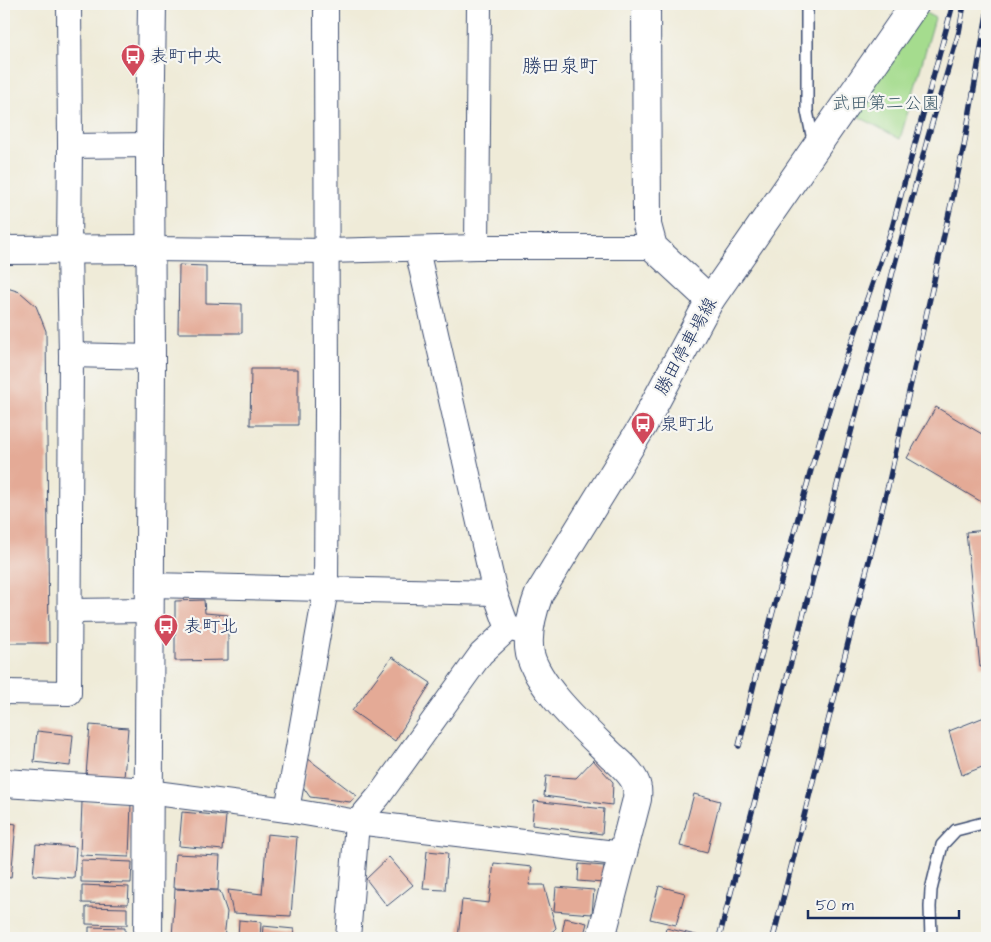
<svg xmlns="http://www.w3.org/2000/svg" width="991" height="942" viewBox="0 0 991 942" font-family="'Architects Daughter','Klee One',sans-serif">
	<rect width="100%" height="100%" fill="#f6f6f2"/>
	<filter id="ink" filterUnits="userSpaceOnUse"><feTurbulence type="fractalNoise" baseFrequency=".02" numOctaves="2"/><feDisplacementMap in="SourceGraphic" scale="10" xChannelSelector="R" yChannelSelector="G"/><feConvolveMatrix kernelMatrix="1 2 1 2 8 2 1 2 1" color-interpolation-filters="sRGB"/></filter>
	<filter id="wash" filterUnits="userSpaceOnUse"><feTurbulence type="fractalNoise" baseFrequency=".0096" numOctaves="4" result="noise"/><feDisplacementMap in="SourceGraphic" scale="20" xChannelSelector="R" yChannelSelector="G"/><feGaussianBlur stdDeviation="1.12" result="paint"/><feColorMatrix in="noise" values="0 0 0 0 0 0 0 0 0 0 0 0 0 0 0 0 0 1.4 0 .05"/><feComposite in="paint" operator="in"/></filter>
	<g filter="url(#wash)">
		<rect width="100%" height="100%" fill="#efebd8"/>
		<!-- green -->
		<path fill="#a5dc8e" stroke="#608676" d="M 920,10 L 935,18 L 900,139 L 852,113 Z"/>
		<g id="blocks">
			<!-- building -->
			<g fill="#e4aa96">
				<path d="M 179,265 L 206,266 L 206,303 L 242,304 L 242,333 L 178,333 Z"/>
				<path d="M 4,287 L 20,292 L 36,306 L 46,331 L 49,643 L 4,643 Z"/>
				<path d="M 251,369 L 298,369 L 298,425 L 250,425 Z"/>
				<path d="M 936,407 L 987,437 L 987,500 L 985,504 L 907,458 Z"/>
				<path d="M 987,530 L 987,666 L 980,667 L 966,532 Z"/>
				<path d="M 204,600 L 205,613 L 228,615 L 228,660 L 175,661 L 175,601 Z"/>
				<path d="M 392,657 L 431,683 L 395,741 L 352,711 Z"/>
				<path d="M 987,716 L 987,765 L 962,775 L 949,731 Z"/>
				<path d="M 90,725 L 128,728 L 124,778 L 86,775 Z"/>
				<path d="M 37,731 L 73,735 L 70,766 L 34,762 Z"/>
				<path d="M 307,758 L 357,796 L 350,802 L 310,797 L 303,787 Z"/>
				<path d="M 593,760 L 613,782 L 612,805 L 544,796 L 546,776 L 576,778 Z"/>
				<path d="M 694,794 L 720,801 L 707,853 L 680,846 Z"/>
				<path d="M 534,801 L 604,809 L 602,834 L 532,825 Z"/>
				<path d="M 82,802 L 131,804 L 129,857 L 80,855 Z"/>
				<path d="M 182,812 L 226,816 L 223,850 L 179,846 Z"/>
				<path d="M 4,822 L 16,824 L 11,878 L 4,877 Z"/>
				<path d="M 267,834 L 297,837 L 291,916 L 233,913 L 228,890 L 262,894 Z"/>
				<path d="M 36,844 L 76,847 L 74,878 L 33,875 Z"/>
				<path d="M 427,851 L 448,853 L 445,890 L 423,889 Z"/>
				<path d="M 175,854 L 220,856 L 218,890 L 173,888 Z"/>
				<path d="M 389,857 L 413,885 L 387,906 L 366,879 Z"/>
				<path d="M 81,860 L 132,862 L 131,883 L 81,882 Z"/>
				<path d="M 494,863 L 532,867 L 529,885 L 544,885 L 556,928 L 550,934 L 539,935 L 535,938 L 458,938 L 462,900 L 489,903 Z"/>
				<path d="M 579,864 L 604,866 L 603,883 L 578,881 Z"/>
				<path d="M 82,885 L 129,887 L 128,904 L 82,903 Z"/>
				<path d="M 659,886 L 685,893 L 676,925 L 650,919 Z"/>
				<path d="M 556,887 L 594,890 L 592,914 L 554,911 Z"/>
				<path d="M 175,889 L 220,891 L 227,912 L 224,938 L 172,938 Z"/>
				<path d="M 86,907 L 127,908 L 127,925 L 86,924 Z"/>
				<path d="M 565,918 L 587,923 L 583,938 L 561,938 Z"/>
				<path d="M 239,920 L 261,922 L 260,938 L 238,938 Z"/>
				<path d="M 263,926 L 294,929 L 293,938 L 262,938 Z"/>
				<path d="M 89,927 L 125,928 L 125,938 L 89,938 Z"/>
				<path d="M 666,928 L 708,938 L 664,938 Z"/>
			</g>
		</g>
	</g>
	<g filter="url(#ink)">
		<use href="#blocks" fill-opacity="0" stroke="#3b4b70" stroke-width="1"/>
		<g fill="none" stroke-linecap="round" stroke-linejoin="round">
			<defs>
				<g id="lane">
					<path d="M 807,4 L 807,111 L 814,145"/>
					<path d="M 931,938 L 930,907 L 931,890 L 942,845 L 956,830 L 987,822"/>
				</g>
				<g id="street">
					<path d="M 70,146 L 150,145"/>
					<path d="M 477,247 L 479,4"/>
					<path d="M 151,249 L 327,251 L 477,247 L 653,247"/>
					<path d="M 417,250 L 495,593 L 508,629"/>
					<path d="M 71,355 L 151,357"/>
					<path d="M 150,585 L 495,593"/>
					<path d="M 70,611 L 149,610"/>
					<path d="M 4,692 L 69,693 L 71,355 L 69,250 L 70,146 L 69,4"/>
					<path d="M 148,792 L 287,810 L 357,822 L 623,854"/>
					<path d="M 287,810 L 326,589 L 327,409 L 326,4"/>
					<path d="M 348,938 L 357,822 L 379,796 L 481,654 L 508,629 L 523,631"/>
				</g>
				<g id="secondary">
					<path d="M 646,4 L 647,225 L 653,247 L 710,300"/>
					<path d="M 4,250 L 151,249"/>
					<path d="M 4,783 L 148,792"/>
					<path d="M 148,938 L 151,357 L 150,145 L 152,4"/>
					<path d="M 601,938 L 637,799 C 637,796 638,791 637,788 C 635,775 620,763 611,755 C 587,731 538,688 530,654 C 526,634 532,613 539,594 L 642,427 L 710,300 L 915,4"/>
				</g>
			</defs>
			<!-- lane casing -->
			<use href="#lane" stroke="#3b4b70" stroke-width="14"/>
			<!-- street casing -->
			<use href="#street" stroke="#3b4b70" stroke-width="26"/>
			<!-- secondary casing -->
			<use href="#secondary" stroke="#3b4b70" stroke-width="30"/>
			<!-- lane -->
			<use href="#lane" stroke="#fff" stroke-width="11"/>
			<!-- street -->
			<use href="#street" stroke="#fff" stroke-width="24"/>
			<!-- secondary -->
			<use href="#secondary" stroke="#fff" stroke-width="28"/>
			<defs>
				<g id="rail">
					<path d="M 739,746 L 758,667 L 811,470 L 834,393 L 892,228 L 953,4"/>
					<path d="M 719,938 L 928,137 L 959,32 L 964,4"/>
					<path d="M 773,938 L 888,486 L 964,146 L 987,14"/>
				</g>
			</defs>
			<!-- rail casing -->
			<use href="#rail" stroke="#1b2f5e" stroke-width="5.5"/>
			<!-- rail -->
			<use href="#rail" stroke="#f6f6f2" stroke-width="4" stroke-dasharray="11" stroke-linecap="butt"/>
		</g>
	</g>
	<!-- icons -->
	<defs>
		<symbol id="bus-pin" viewBox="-11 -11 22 30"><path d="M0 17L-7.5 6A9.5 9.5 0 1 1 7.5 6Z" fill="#d1495b" stroke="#f6f6f2"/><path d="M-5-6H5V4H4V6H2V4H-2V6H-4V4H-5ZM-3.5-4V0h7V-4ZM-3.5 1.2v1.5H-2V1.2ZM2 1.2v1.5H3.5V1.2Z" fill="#fff"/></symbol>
	</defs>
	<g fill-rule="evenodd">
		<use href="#bus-pin" x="119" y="42" width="28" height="38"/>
		<use href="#bus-pin" x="629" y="410" width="28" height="38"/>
		<use href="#bus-pin" x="152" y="612" width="28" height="38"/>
	</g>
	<g text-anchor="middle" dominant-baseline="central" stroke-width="4.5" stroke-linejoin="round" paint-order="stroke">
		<!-- poi labels -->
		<g font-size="18" fill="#1b2f5e" stroke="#f6f6f2" text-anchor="start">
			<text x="150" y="56">表町中央</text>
			<text x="660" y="424">泉町北</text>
			<text x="184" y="626">表町北</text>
		</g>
		<!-- park labels -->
		<g font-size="18" fill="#3e5a6a" stroke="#f6f6f2">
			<text x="886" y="103">武田第二公園</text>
		</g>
		<!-- street labels -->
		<g font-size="18" fill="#1b2f5e" stroke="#f6f6f2">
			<text transform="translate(686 346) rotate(-61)">勝田停車場線</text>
		</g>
		<!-- neighbourhood labels -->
		<g font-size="19" fill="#1b2f5e" stroke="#f6f6f2">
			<text x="560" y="66">勝田泉町</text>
		</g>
	</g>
	<!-- margin -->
	<rect width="991" height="942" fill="none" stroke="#f6f6f2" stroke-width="20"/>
	<!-- scale -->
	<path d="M808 910v8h151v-8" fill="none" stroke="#1b2f5e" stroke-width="2.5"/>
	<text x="816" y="910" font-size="15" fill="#1b2f5e" stroke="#f6f6f2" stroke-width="4" paint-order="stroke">50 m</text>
</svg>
